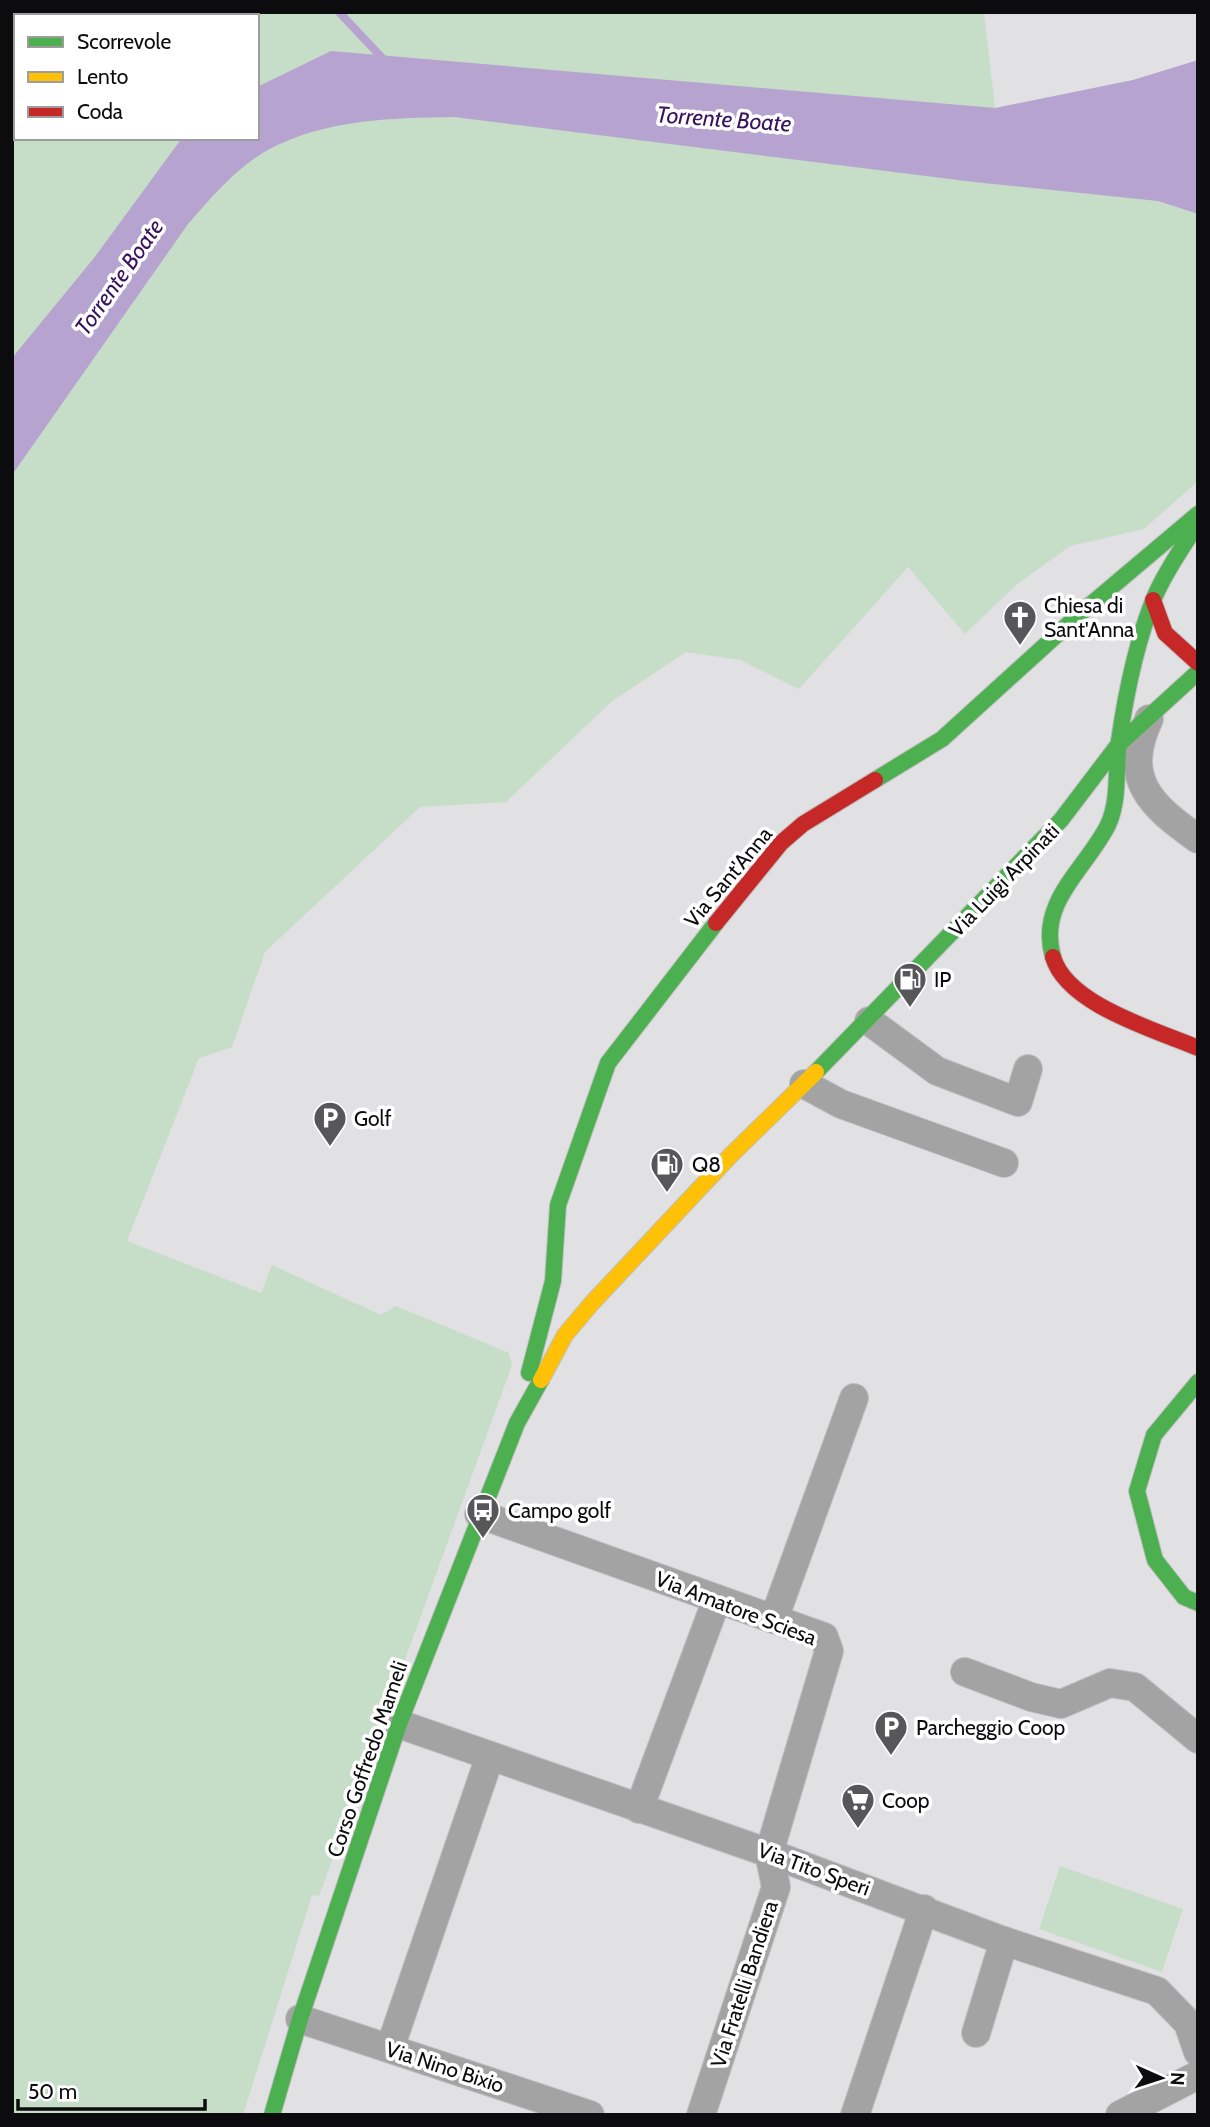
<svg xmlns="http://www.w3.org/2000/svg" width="1210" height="2127" viewBox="0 0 1210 2127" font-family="Cabin,sans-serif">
	<rect width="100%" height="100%" fill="#e1e0e3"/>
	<!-- green -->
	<g fill="#c6ddc8" fill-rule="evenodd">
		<path d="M 12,12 L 984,12 L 995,108 L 1158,201 L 1198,214 L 1198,481 L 1144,529 L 1070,546 L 1016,585 L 965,634 L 908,567 L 799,689 L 740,660 L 686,652 L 611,702 L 506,802 L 420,807 L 265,952 L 232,1047 L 199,1058 L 127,1241 L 261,1293 L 272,1265 L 381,1315 L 396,1306 L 509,1353 L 512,1365 L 319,1896 L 312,1895 L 243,2115 L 12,2115 ZM 16,16 L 257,16 L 257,138 L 16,138 Z"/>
		<path d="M 1060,1866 L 1183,1909 L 1162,1972 L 1039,1929 Z"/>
	</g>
	<!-- water -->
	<path fill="#b6a3cf" d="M 331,51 L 995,108 L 1133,80 L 1198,60 L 1198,214 L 1158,201 L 974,182 L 454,117 C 390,118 324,119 266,151 C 236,168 211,198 188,224 L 12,475 L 12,358 L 94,258 L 182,138 L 257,138 L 257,87 Z"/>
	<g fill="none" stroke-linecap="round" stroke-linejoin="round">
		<!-- stream -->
		<path stroke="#b6a3cf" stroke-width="8" d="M 339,12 L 385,61"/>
		<defs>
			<g id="street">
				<path d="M 1149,719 C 1121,779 1150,805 1198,839"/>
				<path d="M 869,1021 L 937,1071 L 1018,1102 L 1028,1069"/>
				<path d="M 804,1084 L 841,1104 L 1004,1163"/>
				<path d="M 479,1514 L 824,1637 L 829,1651 L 769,1853 L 776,1887 L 701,2115"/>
				<path d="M 774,1619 L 854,1398"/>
				<path d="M 965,1672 L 1031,1697 L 1061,1704 L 1110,1683 L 1135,1687 L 1198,1739"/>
				<path d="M 399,1724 L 769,1853 L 1004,1941 L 1157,1991 L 1188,2023 L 1198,2052"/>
				<path d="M 639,1809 L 717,1599"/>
				<path d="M 300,2019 L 590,2115"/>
				<path d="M 976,2033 L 1004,1941"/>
				<path d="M 390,2048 L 490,1756"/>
				<path d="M 855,2115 L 924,1909"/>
				<path d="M 1120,2115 L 1198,2075"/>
			</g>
			<g id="fast">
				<path d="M 875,780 L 942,739 L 1083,611 L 1198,514"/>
				<path d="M 1053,957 C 1037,902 1086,869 1108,825 C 1120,799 1115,769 1119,741 C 1126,692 1136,642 1155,596 C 1166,570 1183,547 1198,523"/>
				<path d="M 816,1072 L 1061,820 L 1118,745 L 1198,672"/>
				<path d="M 529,1373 L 553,1281 L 558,1205 L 608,1063 L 716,923"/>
				<path d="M 1198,1382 L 1154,1435 L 1137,1491 L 1155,1560 L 1184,1597 L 1198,1603"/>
				<path d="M 272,2115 L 300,2019 L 399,1724 L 517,1423 L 541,1380"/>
			</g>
			<path id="slow" d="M 541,1380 L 565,1335 L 592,1303 L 730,1156 L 816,1072"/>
			<g id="jam">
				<path d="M 1153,600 L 1165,633 L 1198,663"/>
				<path d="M 716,923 L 781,843 L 803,824 L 875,780"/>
				<path d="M 1053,957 C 1067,1005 1156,1030 1198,1048"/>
			</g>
		</defs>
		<!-- street casing -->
		<use href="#street" stroke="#bfbfc0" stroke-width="30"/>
		<!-- fast casing -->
		<use href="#fast" stroke="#bfbfc0" stroke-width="18"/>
		<!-- slow casing -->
		<use href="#slow" stroke="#bfbfc0" stroke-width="18"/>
		<!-- jam casing -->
		<use href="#jam" stroke="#bfbfc0" stroke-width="18"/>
		<!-- street -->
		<use href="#street" stroke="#a2a3a2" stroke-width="28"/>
		<!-- fast -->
		<use href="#fast" stroke="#4caf50" stroke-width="16"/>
		<!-- slow -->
		<use href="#slow" stroke="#ffc107" stroke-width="16"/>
		<!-- jam -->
		<use href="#jam" stroke="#c62828" stroke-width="16"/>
	</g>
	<!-- icons -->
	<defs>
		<symbol id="church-pin" viewBox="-11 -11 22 30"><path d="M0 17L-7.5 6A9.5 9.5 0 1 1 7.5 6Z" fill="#575658" stroke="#fff"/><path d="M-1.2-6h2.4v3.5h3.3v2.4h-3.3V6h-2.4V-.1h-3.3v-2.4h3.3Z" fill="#fff"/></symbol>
		<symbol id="fuel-pin" viewBox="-11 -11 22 30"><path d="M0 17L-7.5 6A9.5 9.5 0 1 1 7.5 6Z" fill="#575658" stroke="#fff"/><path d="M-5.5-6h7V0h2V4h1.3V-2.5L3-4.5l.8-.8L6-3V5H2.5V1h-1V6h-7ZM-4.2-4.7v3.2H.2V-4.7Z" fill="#fff"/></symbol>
		<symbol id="parking-pin" viewBox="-11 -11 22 30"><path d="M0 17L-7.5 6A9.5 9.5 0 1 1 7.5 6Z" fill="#575658" stroke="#fff"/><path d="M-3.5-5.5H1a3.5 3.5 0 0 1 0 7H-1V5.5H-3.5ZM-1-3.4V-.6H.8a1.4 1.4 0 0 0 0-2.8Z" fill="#fff"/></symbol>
		<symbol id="bus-pin" viewBox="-11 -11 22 30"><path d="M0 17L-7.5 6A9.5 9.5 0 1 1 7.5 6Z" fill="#575658" stroke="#fff"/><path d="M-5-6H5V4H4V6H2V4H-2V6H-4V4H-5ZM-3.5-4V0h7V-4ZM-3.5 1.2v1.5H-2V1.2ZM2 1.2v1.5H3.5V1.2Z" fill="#fff"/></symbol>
		<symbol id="supermarket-pin" viewBox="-11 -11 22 30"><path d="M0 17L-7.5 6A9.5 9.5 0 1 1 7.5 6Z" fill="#575658" stroke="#fff"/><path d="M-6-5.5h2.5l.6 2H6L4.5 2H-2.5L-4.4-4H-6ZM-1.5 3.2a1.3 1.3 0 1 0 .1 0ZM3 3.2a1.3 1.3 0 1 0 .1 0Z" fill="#fff"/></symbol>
	</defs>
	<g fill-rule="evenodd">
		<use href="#church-pin" x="1001" y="598" width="38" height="52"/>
		<use href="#fuel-pin" x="891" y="960" width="38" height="52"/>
		<use href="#parking-pin" x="311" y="1099" width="38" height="52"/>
		<use href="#fuel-pin" x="648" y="1145" width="38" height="52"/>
		<use href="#bus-pin" x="464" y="1491" width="38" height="52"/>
		<use href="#parking-pin" x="872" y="1708" width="38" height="52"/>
		<use href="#supermarket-pin" x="839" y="1781" width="38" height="52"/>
	</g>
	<g text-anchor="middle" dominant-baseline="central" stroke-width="7" stroke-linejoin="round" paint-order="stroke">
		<!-- poi labels -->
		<g font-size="21" fill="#0c0b0d" stroke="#fff" text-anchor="start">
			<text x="1044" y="605">Chiesa di<tspan x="1044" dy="24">Sant'Anna</tspan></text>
			<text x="934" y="979">IP</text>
			<text x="354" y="1118">Golf</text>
			<text x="692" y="1164">Q8</text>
			<text x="508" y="1510">Campo golf</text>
			<text x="916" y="1727">Parcheggio Coop</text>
			<text x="882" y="1800">Coop</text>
		</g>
		<!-- street labels -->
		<g font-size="21" fill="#0c0b0d" stroke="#fff">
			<text transform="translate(728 877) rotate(-50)">Via Sant'Anna</text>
			<text transform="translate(1004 880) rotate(-46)">Via Luigi Arpinati</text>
			<text transform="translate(736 1608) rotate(21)">Via Amatore Sciesa</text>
			<text transform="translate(367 1759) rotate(-71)">Corso Goffredo Mameli</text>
			<text transform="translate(814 1869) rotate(20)">Via Tito Speri</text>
			<text transform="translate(744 1984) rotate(-72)">Via Fratelli Bandiera</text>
			<text transform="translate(445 2067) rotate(18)">Via Nino Bixio</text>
		</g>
		<!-- water labels -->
		<g font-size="23" font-style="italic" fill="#3a135d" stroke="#fff">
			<text transform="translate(724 119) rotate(4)">Torrente Boate</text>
			<text transform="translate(119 277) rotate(-55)">Torrente Boate</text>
		</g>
	</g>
	<!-- border -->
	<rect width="1210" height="2127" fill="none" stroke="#0c0b0d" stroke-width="28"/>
	<!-- legend -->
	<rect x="14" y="14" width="245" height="126" fill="#ffffff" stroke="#9e9d9e" stroke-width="2"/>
	<rect x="28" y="37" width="35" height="10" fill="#4caf50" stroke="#9e9d9e" stroke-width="2"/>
	<text x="77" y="49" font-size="21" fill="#0c0b0d">Scorrevole</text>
	<rect x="28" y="72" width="35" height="10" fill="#ffc107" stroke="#9e9d9e" stroke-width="2"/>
	<text x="77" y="84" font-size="21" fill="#0c0b0d">Lento</text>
	<rect x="28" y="107" width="35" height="10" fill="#c62828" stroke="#9e9d9e" stroke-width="2"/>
	<text x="77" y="119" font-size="21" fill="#0c0b0d">Coda</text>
	<!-- north arrow -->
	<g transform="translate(1161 2078) rotate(93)" stroke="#ffffff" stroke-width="5" paint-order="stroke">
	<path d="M0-5L12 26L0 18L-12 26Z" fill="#0c0b0d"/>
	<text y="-10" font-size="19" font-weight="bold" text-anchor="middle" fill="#0c0b0d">N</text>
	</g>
	<!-- scale -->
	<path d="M18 2099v10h187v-10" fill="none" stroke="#0c0b0d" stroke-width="3.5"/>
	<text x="28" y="2099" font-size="21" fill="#0c0b0d" stroke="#ffffff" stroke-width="5" paint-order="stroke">50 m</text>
</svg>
